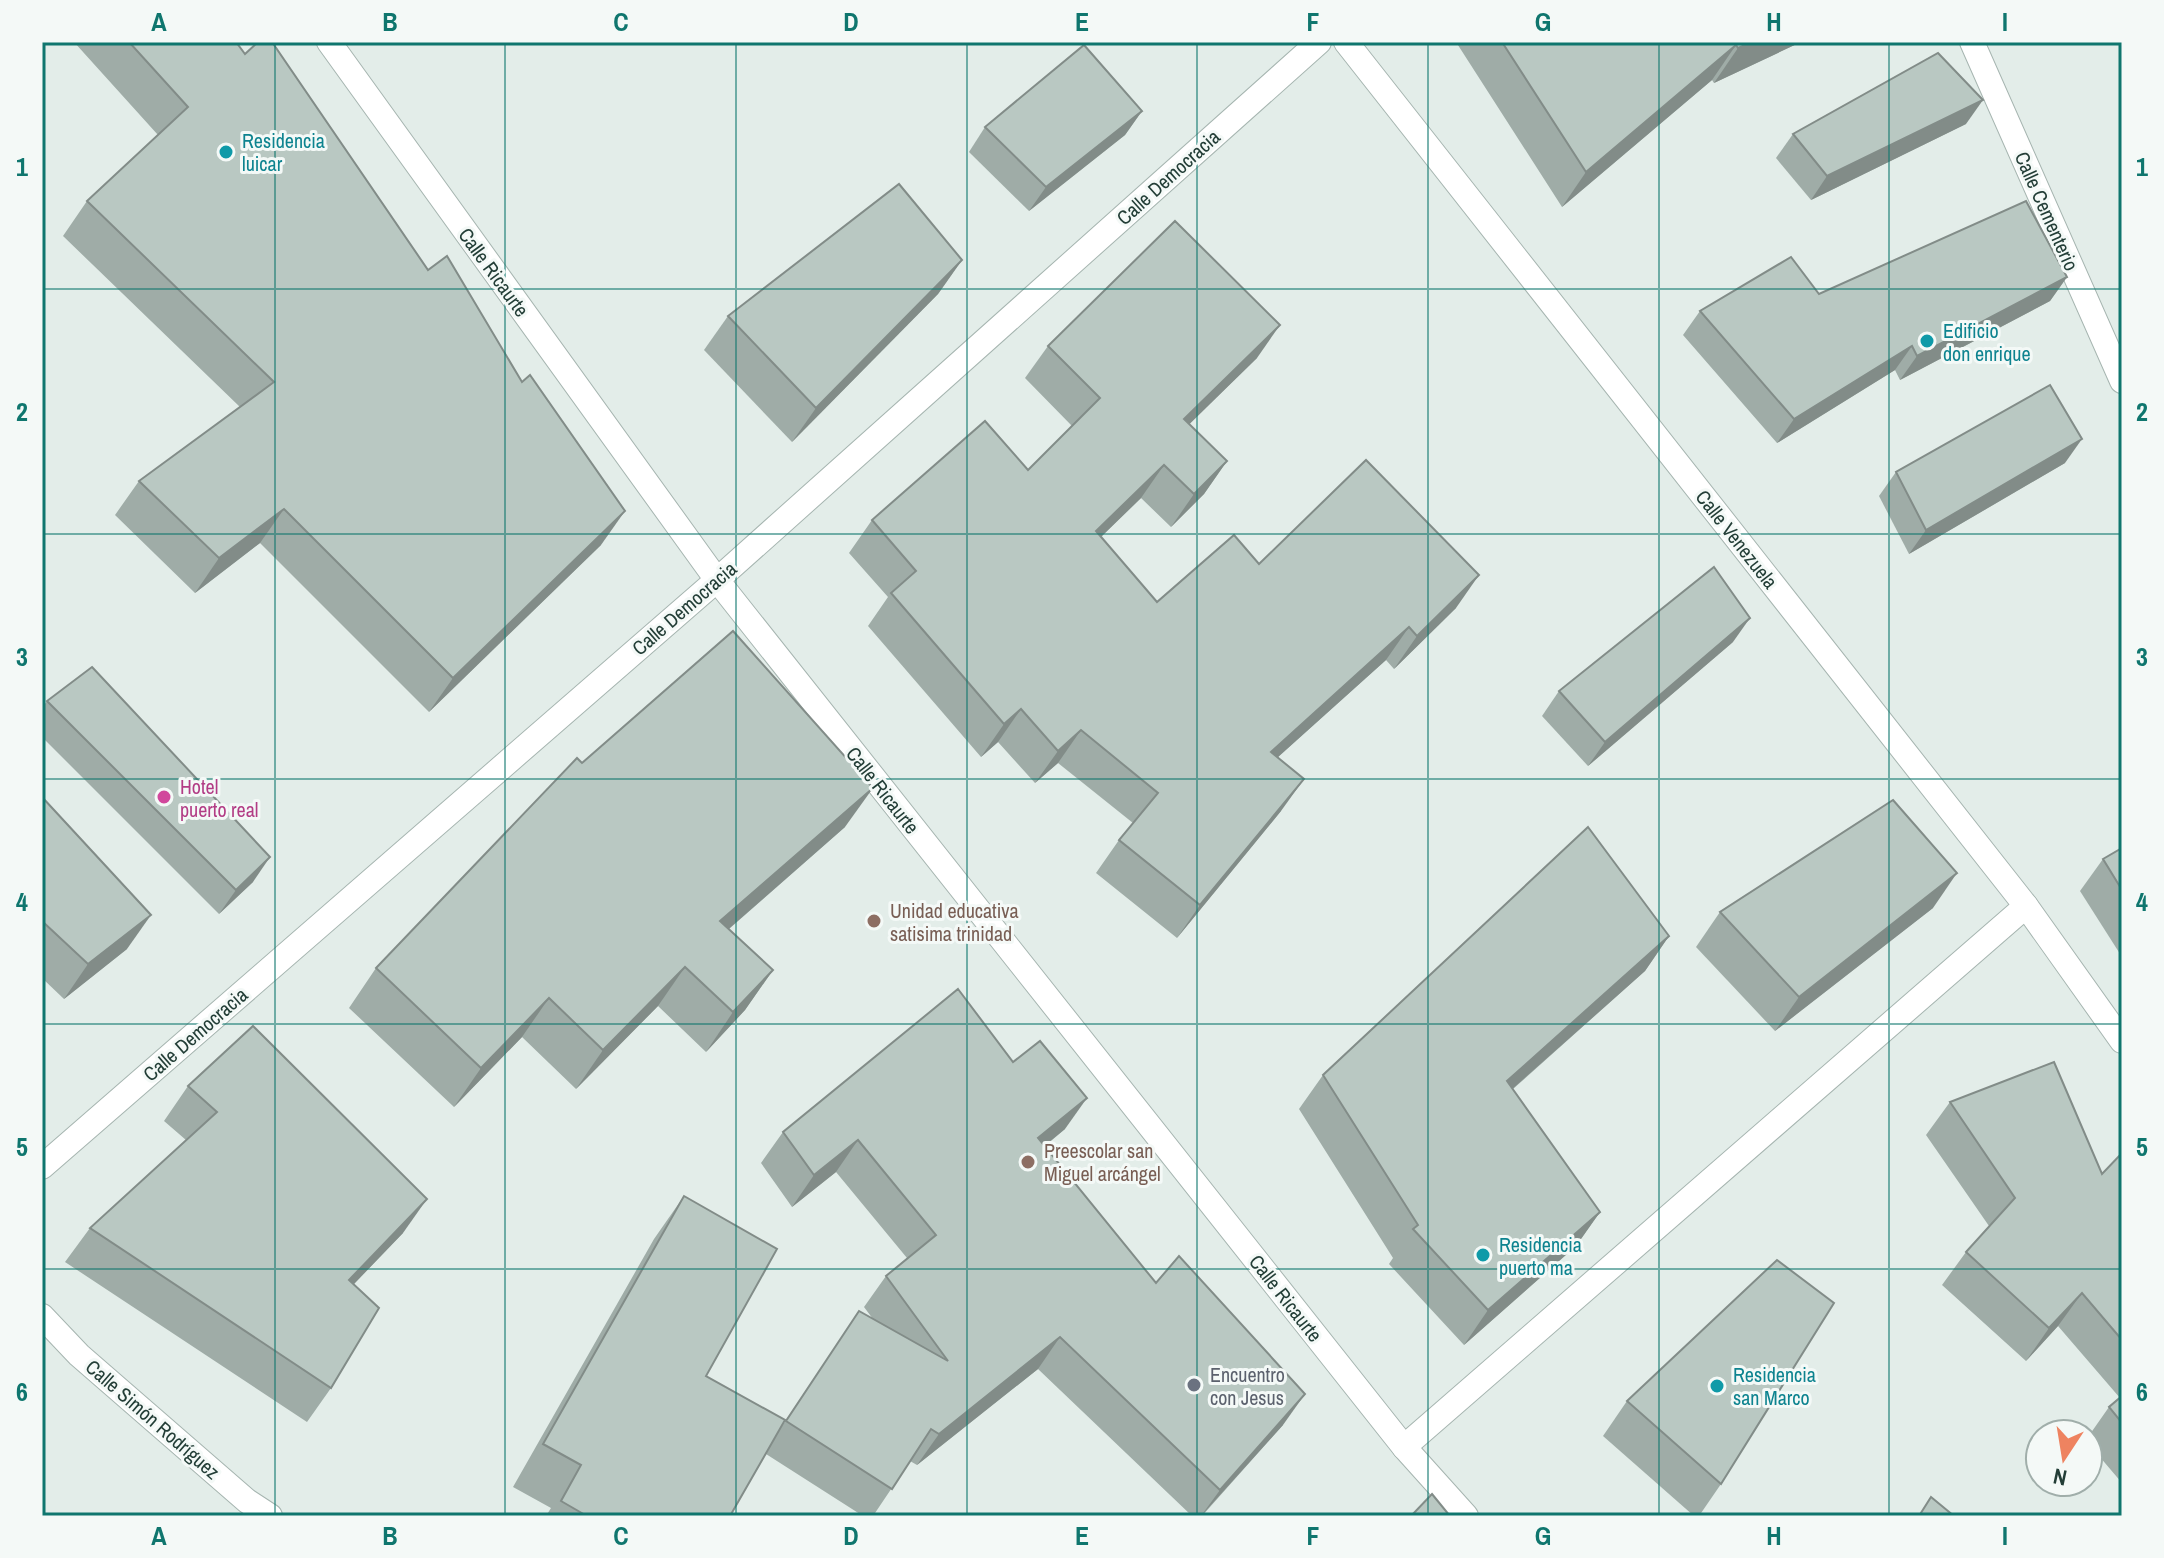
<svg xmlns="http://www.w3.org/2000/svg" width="2164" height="1558" viewBox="0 0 2164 1558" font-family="'Archivo Narrow',sans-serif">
	<rect width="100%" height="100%" fill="#e3ede9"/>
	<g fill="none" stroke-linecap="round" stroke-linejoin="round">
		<defs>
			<g id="street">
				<path d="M 329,42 L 717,580 L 1404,1447 L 1466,1516"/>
				<path d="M 1346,42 L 2026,906 L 2122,1041"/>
				<path d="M 1972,42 L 2122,381"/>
				<path d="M 42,1167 L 717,580 L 1319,42"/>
				<path d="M 42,1316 L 79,1355 L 247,1501 L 270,1516"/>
				<path d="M 1404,1447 L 2026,906"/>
			</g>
		</defs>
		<!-- street casing -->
		<use href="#street" stroke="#a6b5b0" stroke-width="26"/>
		<!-- street -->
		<use href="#street" stroke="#fff" stroke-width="24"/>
	</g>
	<!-- wall -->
	<g fill="#9faca7">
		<path d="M 74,42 L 236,42 L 601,545 L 429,712 L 260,543 L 195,593 L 115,515 L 139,481 L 240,407 L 63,236 L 87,201 L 158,135 Z"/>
		<path d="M 1456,42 L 1801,42 L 1714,83 L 1712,80 L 1562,207 Z"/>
		<path d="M 1142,111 L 1125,135 L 1029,211 L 969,152 L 985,127 Z"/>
		<path d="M 1966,124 L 1811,200 L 1776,158 L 1793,134 Z"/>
		<path d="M 962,260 L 938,294 L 792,442 L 704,350 L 728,316 Z"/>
		<path d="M 2067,277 L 2050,301 L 1900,380 L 1895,370 L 1777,443 L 1683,335 L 1700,311 L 1819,294 Z"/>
		<path d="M 1048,346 L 1257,358 L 1189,424 L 1227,461 L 1204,494 L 1171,527 L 1141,498 L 1101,537 L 1157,602 L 1259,564 L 1456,608 L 1394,669 L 1386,660 L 1278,757 L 1281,811 L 1177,938 L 1096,873 L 1119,840 L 1133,823 L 1058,763 L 1035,783 L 998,742 L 981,757 L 868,626 L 888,597 L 849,553 L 872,520 L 1028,470 L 1072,426 L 1025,378 Z"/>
		<path d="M 2065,463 L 1909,554 L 1879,496 L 1896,472 Z"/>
		<path d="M 1733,642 L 1588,766 L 1542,716 L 1559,691 Z"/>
		<path d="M 47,701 L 253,882 L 219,914 L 42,737 L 42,708 Z"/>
		<path d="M 582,763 L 845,827 L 729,929 L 773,970 L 745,1010 L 706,1052 L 658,1006 L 576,1089 L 522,1037 L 454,1107 L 349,1008 L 376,968 Z"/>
		<path d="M 42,797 L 127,949 L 64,999 L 42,978 Z"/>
		<path d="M 2122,848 L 2122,957 L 2080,891 L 2103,859 Z"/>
		<path d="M 1933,908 L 1775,1031 L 1696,947 L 1720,912 Z"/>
		<path d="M 1669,936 L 1645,971 L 1513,1089 L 1600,1212 L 1576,1246 L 1464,1345 L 1389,1264 L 1393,1258 L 1299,1109 L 1323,1075 Z"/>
		<path d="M 1013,1062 L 1065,1129 L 1045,1146 L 1156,1283 L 1283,1425 L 1202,1516 L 1192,1516 L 1038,1369 L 917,1465 L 910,1461 L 873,1516 L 863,1516 L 766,1454 L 730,1516 L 546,1516 L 551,1508 L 513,1487 L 654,1239 L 684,1196 L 706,1376 L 780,1429 L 859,1311 L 873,1319 L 864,1307 L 886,1276 L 907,1258 L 836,1172 L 792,1207 L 761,1163 L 783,1132 Z"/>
		<path d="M 188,1086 L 403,1233 L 354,1284 L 331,1388 L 307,1422 L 65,1262 L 90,1228 L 186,1140 L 164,1121 Z"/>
		<path d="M 1950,1102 L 2102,1174 L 2122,1153 L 2122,1483 L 2088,1443 L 2088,1437 L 2109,1407 L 2120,1398 L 2058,1326 L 2026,1361 L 1942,1285 L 1966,1252 L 1989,1226 L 1926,1135 Z"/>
		<path d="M 1627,1401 L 1721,1484 L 1699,1516 L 1694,1516 L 1603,1436 Z"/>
	</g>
	<!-- shaded-wall -->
	<g fill="#828c88">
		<path d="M 1752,42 L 1801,42 L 1714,83 L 1738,48 Z"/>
		<path d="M 1736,45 L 1712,80 L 1562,207 L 1586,172 Z"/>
		<path d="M 1983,100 L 1966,124 L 1811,200 L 1827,176 Z"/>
		<path d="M 1142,111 L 1125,135 L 1029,211 L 1046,187 Z"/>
		<path d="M 962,260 L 938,294 L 792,442 L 816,408 Z"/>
		<path d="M 2067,277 L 2050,301 L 1900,380 L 1917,356 Z"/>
		<path d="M 1280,325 L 1257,358 L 1161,452 L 1184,419 Z"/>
		<path d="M 1912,346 L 1895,370 L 1777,443 L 1794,419 Z"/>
		<path d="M 2082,439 L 2065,463 L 1909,554 L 1926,530 Z"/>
		<path d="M 1227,461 L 1204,494 L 1171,527 L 1194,494 Z"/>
		<path d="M 1164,465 L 1141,498 L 1073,564 L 1096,531 Z"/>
		<path d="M 284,509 L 260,543 L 195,593 L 219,558 Z"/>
		<path d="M 625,511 L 601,545 L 429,712 L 453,678 Z"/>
		<path d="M 1479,575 L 1456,608 L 1394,669 L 1417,636 Z"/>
		<path d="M 1750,618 L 1733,642 L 1588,766 L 1605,742 Z"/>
		<path d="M 1409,627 L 1386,660 L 1248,784 L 1271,752 Z"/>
		<path d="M 1021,709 L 998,742 L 981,757 L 1004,724 Z"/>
		<path d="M 1081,730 L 1058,763 L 1035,783 L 1058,751 Z"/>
		<path d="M 1304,779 L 1281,811 L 1177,938 L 1200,905 Z"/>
		<path d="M 873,788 L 845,827 L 693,960 L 720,921 Z"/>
		<path d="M 270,857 L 253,882 L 219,914 L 236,890 Z"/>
		<path d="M 1957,873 L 1933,908 L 1775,1031 L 1799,997 Z"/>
		<path d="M 151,915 L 127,949 L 64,999 L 88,964 Z"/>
		<path d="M 1669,936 L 1645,971 L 1483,1115 L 1507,1081 Z"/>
		<path d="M 685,967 L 658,1006 L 576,1089 L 603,1050 Z"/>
		<path d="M 773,970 L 745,1010 L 706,1052 L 733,1012 Z"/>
		<path d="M 549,998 L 522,1037 L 454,1107 L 481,1068 Z"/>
		<path d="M 1087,1098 L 1065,1129 L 1016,1169 L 1038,1138 Z"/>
		<path d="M 858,1140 L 836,1172 L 792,1207 L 814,1175 Z"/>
		<path d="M 427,1199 L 403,1233 L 325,1314 L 349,1280 Z"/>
		<path d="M 1600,1212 L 1576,1246 L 1464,1345 L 1488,1310 Z"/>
		<path d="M 2082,1293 L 2058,1326 L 2026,1361 L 2049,1328 Z"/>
		<path d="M 1060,1337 L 1038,1369 L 917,1465 L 939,1434 Z"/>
		<path d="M 1305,1394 L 1283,1425 L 1201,1516 L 1220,1490 Z"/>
	</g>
	<!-- building -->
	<g fill="#b9c8c2" stroke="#828c88" stroke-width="2">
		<path d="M 129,42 L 236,42 L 245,54 L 258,42 L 272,42 L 428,270 L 447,256 L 522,382 L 530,375 L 625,511 L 453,678 L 284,509 L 219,558 L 139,481 L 274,382 L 87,201 L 188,107 Z"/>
		<path d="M 1502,42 L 1752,42 L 1738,48 L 1736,45 L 1586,172 Z"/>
		<path d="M 1084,45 L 1142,111 L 1046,187 L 985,127 Z"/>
		<path d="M 1938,53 L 1983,100 L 1827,176 L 1793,134 Z"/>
		<path d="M 899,184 L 962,260 L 816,408 L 728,316 Z"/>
		<path d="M 2026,201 L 2067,277 L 1917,356 L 1912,346 L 1794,419 L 1700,311 L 1791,257 L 1819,294 Z"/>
		<path d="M 1175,221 L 1280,325 L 1184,419 L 1227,461 L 1194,494 L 1164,465 L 1096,531 L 1157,602 L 1234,535 L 1259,564 L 1366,460 L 1479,575 L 1417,636 L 1409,627 L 1271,752 L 1304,779 L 1200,905 L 1119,840 L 1158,793 L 1081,730 L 1058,751 L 1021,709 L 1004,724 L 891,593 L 916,571 L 872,520 L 985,421 L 1028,470 L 1100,398 L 1048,346 Z"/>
		<path d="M 2050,385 L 2082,439 L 1926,530 L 1896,472 Z"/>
		<path d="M 1714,567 L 1750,618 L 1605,742 L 1559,691 Z"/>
		<path d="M 733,631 L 873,788 L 720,921 L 773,970 L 733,1012 L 685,967 L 603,1050 L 549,998 L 481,1068 L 376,968 L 577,758 L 582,763 Z"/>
		<path d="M 92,667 L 270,857 L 236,890 L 47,701 Z"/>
		<path d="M 42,797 L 151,915 L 88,964 L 42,921 Z"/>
		<path d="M 1893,800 L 1957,873 L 1799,997 L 1720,912 Z"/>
		<path d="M 1588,827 L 1669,936 L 1507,1081 L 1600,1212 L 1488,1310 L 1413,1229 L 1418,1225 L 1323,1075 Z"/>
		<path d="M 2122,848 L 2122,890 L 2103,859 Z"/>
		<path d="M 958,989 L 1013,1062 L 1040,1041 L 1087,1098 L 1038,1138 L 1156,1283 L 1179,1256 L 1305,1394 L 1220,1490 L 1060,1337 L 939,1434 L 931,1429 L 892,1489 L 786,1421 L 859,1311 L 948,1361 L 886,1276 L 936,1235 L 858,1140 L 814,1175 L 783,1132 Z"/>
		<path d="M 253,1026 L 427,1199 L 349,1280 L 379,1308 L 331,1388 L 90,1228 L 217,1112 L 188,1086 Z"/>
		<path d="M 2054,1062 L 2102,1174 L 2122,1153 L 2122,1340 L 2082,1293 L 2049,1328 L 1966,1252 L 2015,1198 L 1950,1102 Z"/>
		<path d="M 684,1196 L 777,1249 L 706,1376 L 785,1420 L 730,1516 L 587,1516 L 561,1501 L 581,1465 L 543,1444 Z"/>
		<path d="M 1777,1260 L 1834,1303 L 1721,1484 L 1627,1401 Z"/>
		<path d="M 2122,1396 L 2122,1423 L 2109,1407 Z"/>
		<path d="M 1432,1494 L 1450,1516 L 1411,1516 Z"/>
		<path d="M 1931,1497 L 1954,1516 L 1919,1516 Z"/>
	</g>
	<!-- grid -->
	<path fill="none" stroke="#0f766e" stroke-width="2" stroke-opacity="0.55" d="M 275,42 L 275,1516M 505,42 L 505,1516M 736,42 L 736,1516M 967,42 L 967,1516M 1197,42 L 1197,1516M 1428,42 L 1428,1516M 1659,42 L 1659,1516M 1889,42 L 1889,1516M 42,289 L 2122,289M 42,534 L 2122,534M 42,779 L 2122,779M 42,1024 L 2122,1024M 42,1269 L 2122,1269"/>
	<!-- markers -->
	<g fill="#0f9aa8" stroke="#f4f9f7" stroke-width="3">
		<circle cx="226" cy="152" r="8"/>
		<circle cx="1927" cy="341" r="8"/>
		<circle cx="1483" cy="1255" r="8"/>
		<circle cx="1717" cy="1386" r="8"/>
	</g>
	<circle fill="#d1479c" stroke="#f4f9f7" stroke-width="3" cx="164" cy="797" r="8"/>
	<g fill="#8d6e63" stroke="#f4f9f7" stroke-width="3">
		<circle cx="874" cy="921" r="8"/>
		<circle cx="1028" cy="1162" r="8"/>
	</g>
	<circle fill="#6b7280" stroke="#f4f9f7" stroke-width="3" cx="1194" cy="1385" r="8"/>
	<g text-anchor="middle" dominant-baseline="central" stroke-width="6" stroke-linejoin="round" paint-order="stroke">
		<!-- culture labels -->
		<g font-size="20" fill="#0d838f" stroke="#f4f9f7" text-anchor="start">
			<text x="242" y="140">Residencia<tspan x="242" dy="23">luicar</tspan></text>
			<text x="1943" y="330">Edificio<tspan x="1943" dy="23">don enrique</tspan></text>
			<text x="1499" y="1244">Residencia<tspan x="1499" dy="23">puerto ma</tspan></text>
			<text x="1733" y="1374">Residencia<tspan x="1733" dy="23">san Marco</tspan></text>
		</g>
		<!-- street labels -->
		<g font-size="20" fill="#233e37" stroke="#f4f9f7">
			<text transform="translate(1168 177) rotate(-42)">Calle Democracia</text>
			<text transform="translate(2047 211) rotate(66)">Calle Cementerio</text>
			<text transform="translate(494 272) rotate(54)">Calle Ricaurte</text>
			<text transform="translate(1737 539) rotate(52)">Calle Venezuela</text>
			<text transform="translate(684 608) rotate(-41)">Calle Democracia</text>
			<text transform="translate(883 790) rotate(52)">Calle Ricaurte</text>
			<text transform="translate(195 1034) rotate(-41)">Calle Democracia</text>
			<text transform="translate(1286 1298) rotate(52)">Calle Ricaurte</text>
			<text transform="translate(153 1419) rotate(41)">Calle Simón Rodríguez</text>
		</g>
		<!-- hotel labels -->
		<g font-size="20" fill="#b23c85" stroke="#f4f9f7" text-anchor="start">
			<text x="180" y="786">Hotel<tspan x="180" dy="23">puerto real</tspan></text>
		</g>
		<!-- education labels -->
		<g font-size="20" fill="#785e54" stroke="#f4f9f7" text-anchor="start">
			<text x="890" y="910">Unidad educativa<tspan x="890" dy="23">satisima trinidad</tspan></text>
			<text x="1044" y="1150">Preescolar san<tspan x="1044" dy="23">Miguel arcángel</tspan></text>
		</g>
		<!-- worship labels -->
		<g font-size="20" fill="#5b616d" stroke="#f4f9f7" text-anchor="start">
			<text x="1210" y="1374">Encuentro<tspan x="1210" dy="23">con Jesus</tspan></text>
		</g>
	</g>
	<!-- border -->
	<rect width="2164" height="1558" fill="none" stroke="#f4f9f7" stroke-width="88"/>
	<!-- north arrow -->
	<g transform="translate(2064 1458) rotate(192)"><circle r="38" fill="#f4f9f7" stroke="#a0aeaa" stroke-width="2"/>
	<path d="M0-6L14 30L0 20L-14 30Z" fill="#ee8360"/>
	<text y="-12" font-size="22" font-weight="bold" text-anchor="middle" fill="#233e37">N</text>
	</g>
	<rect x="44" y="44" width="2076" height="1470" fill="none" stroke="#0f766e" stroke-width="3"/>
	<g font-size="26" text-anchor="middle" font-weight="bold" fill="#0f766e">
		<text x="159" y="31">A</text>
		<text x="390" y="31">B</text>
		<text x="621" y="31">C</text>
		<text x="851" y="31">D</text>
		<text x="1082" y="31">E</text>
		<text x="1313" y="31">F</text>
		<text x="1543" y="31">G</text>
		<text x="1774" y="31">H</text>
		<text x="2005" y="31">I</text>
		<text x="22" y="176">1</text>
		<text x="2142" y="176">1</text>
		<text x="22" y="421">2</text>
		<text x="2142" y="421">2</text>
		<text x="22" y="666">3</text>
		<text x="2142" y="666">3</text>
		<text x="22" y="911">4</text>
		<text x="2142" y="911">4</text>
		<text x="22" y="1156">5</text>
		<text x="2142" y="1156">5</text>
		<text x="22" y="1401">6</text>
		<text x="2142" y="1401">6</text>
		<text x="159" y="1545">A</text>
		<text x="390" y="1545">B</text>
		<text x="621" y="1545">C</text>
		<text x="851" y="1545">D</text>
		<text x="1082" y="1545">E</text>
		<text x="1313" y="1545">F</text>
		<text x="1543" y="1545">G</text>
		<text x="1774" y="1545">H</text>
		<text x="2005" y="1545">I</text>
	</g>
</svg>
